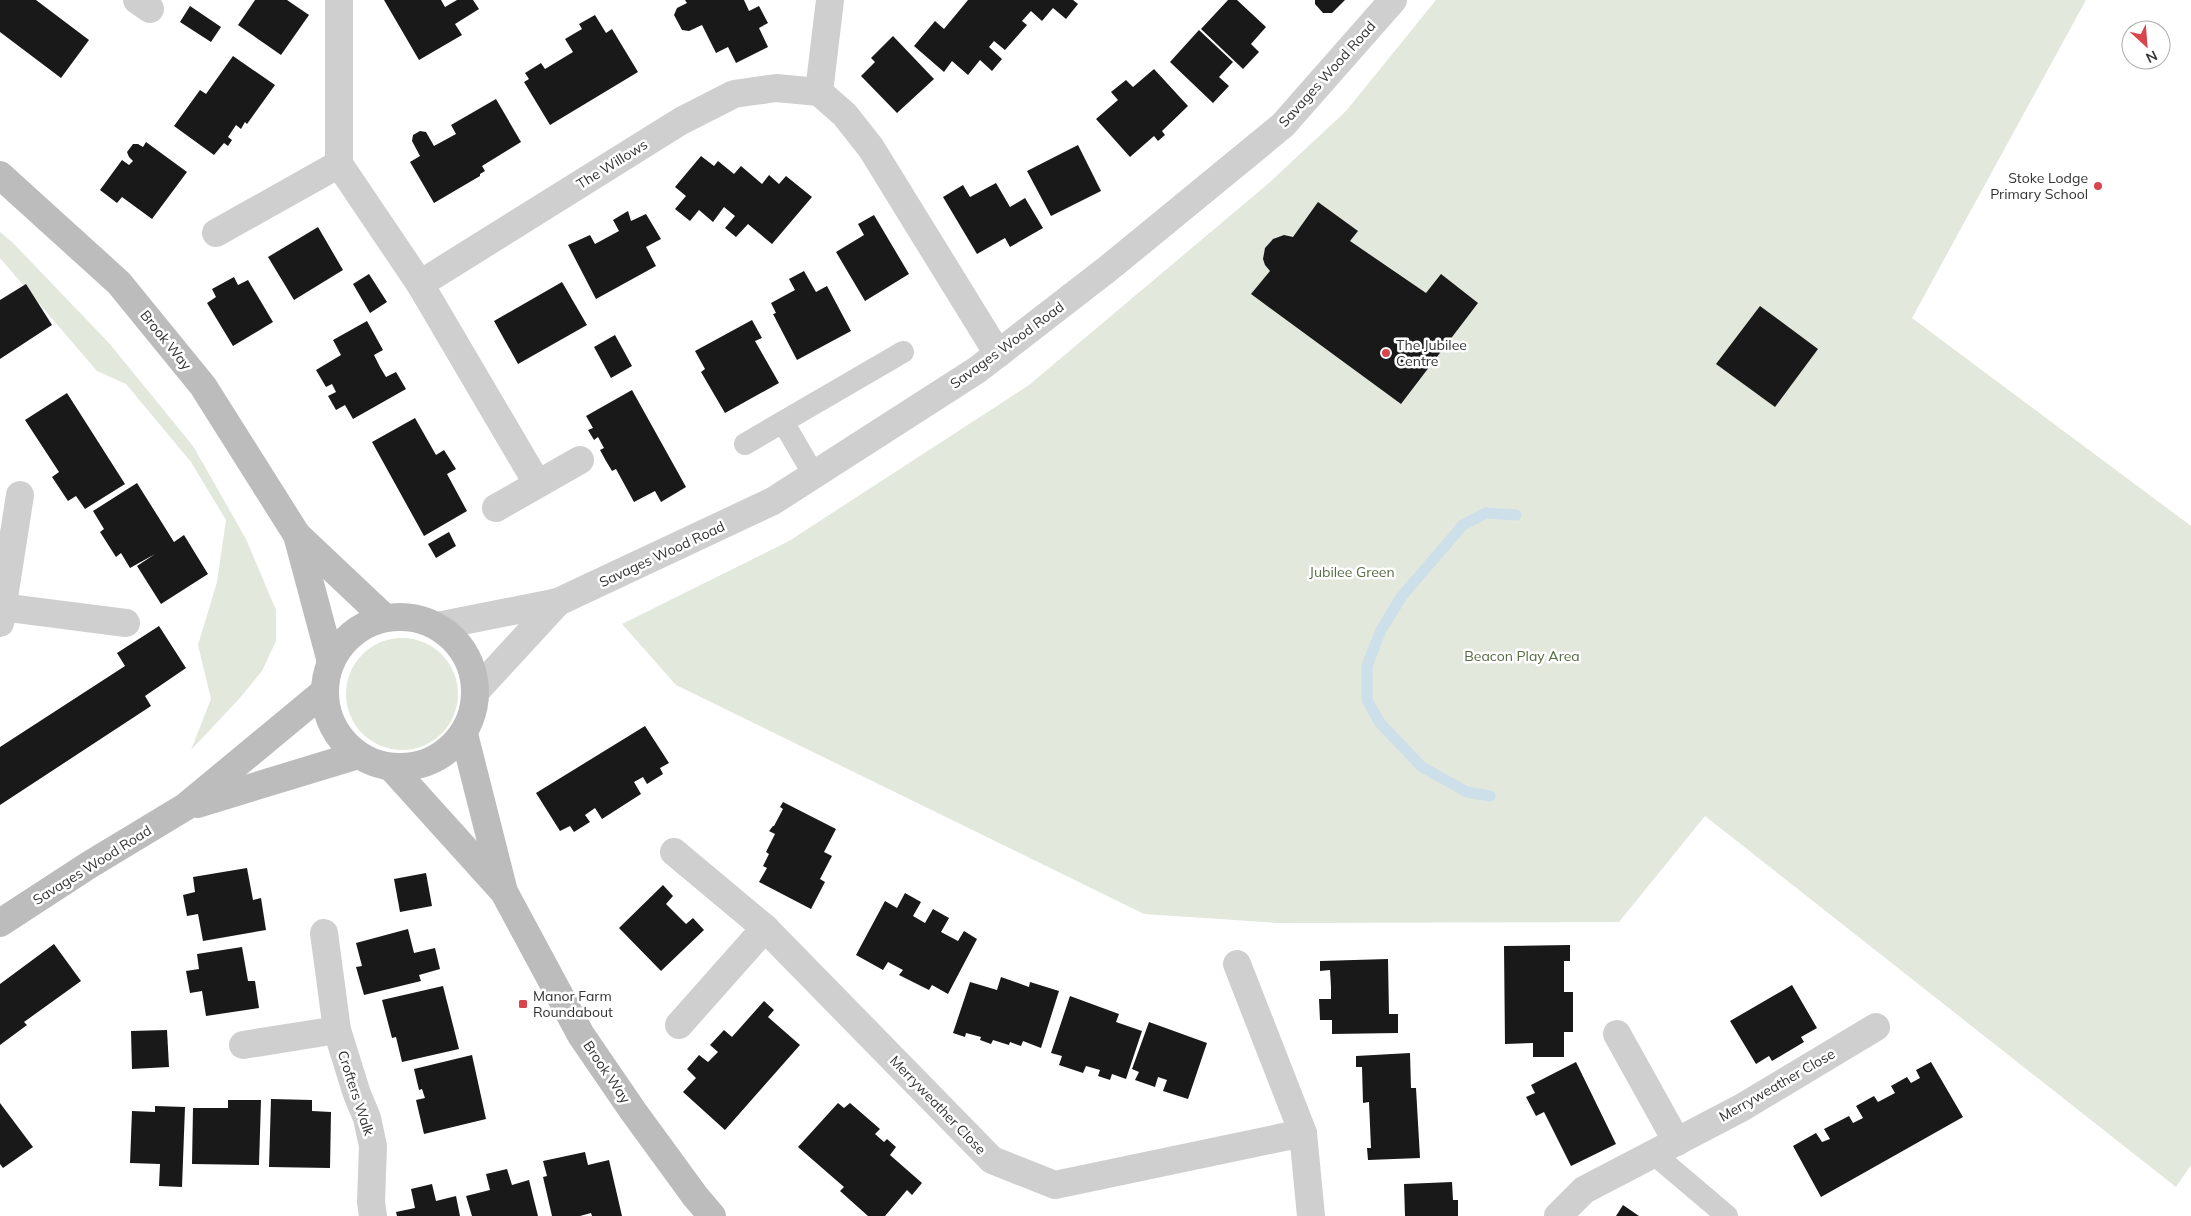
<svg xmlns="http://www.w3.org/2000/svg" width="2191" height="1216" viewBox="0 0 2191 1216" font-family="Mulish,sans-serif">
	<rect width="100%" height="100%" fill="#fff"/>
	<!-- green -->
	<g fill="#e2e8dc">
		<path d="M 1436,0 L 2086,0 L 1912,318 L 2191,526 L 2191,1165 L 2176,1187 L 1705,816 L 1619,922 L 1278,923 L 1144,914 L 676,685 L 622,624 L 789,541 L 1029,385 L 1269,183 L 1346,111 Z"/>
		<path d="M 0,232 L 13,243 L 109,343 L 193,446 L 246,539 L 276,610 L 276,641 L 262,671 L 239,699 L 191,750 L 211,699 L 198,645 L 217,582 L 226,520 L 191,462 L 126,384 L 97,371 L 0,258 Z"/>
		<circle cx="402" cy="694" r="56"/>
	</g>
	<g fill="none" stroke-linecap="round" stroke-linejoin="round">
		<!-- stream -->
		<path stroke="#cddfe9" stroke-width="11" d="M 1490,796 L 1467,792 L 1422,767 L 1380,723 L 1367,700 L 1367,666 L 1381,630 L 1402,596 L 1463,525 L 1486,513 L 1516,515"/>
	</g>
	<!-- building -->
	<g fill="#191919">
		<path d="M 0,0 L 36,0 L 89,40 L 61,78 L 0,32 Z"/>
		<path d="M 255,0 L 287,0 L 309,15 L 281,55 L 238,25 Z"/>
		<path d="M 384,0 L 441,0 L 445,7 L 457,0 L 473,0 L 479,9 L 455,24 L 462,35 L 419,60 Z"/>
		<path d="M 685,0 L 744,0 L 749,11 L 759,6 L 768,23 L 759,28 L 768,47 L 736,63 L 728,47 L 716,53 L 702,25 L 689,31 L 682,30 L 674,15 L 677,8 L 687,3 Z"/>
		<path d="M 968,0 L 1073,0 L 1078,4 L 1066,19 L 1053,8 L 1042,21 L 1031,11 L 1022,21 L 1027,25 L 1005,50 L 994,41 L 989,47 L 1002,59 L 992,71 L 980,60 L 968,75 L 952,61 L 944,72 L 914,46 L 935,21 L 944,29 Z"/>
		<path d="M 1228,0 L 1237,0 L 1266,27 L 1251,44 L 1259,52 L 1243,69 L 1201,29 Z"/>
		<path d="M 1315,0 L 1345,0 L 1332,13 L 1323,13 L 1315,4 Z"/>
		<path d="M 190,6 L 221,27 L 211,42 L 180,22 Z"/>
		<path d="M 595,15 L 606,33 L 612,29 L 638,72 L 550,125 L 524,82 L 529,79 L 525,73 L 541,63 L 545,69 L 573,52 L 565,39 L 582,29 L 579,24 Z"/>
		<path d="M 1199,30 L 1233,62 L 1219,77 L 1229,86 L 1213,103 L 1170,62 Z"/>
		<path d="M 893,36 L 934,79 L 897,113 L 861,76 L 875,62 L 871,58 Z"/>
		<path d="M 233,56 L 275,85 L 247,124 L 245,122 L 241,129 L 236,125 L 228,137 L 232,140 L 228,146 L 224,143 L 214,155 L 174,126 L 200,90 L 206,94 Z"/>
		<path d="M 1154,69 L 1188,106 L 1162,131 L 1165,135 L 1158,141 L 1154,136 L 1130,157 L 1096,119 L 1118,100 L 1111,92 L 1126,80 L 1133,87 Z"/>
		<path d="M 496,99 L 521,142 L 482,166 L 485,171 L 480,174 L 480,176 L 434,203 L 410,162 L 420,156 L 412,141 L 413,135 L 420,131 L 426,132 L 434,146 L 456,134 L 451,125 Z"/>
		<path d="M 146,142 L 187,172 L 152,219 L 122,197 L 117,203 L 100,190 L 122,160 L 129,165 L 133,161 L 129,157 L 127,152 L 133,144 L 138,144 L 143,147 Z"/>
		<path d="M 1078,145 L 1101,191 L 1051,216 L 1027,171 Z"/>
		<path d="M 701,156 L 714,166 L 718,161 L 734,174 L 741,166 L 762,184 L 769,175 L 779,184 L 786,176 L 812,197 L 772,244 L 748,224 L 736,237 L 725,228 L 735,216 L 724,207 L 713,222 L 699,210 L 690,221 L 675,209 L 686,196 L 675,187 Z"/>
		<path d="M 996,183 L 1010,207 L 1025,198 L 1043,228 L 1010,247 L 1005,238 L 977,254 L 943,197 L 963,185 L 970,197 Z"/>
		<path d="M 1318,202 L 1358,231 L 1350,241 L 1426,293 L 1441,274 L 1478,303 L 1401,404 L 1251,294 L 1270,271 L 1265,265 L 1263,259 L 1265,248 L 1273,239 L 1284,235 L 1293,237 Z"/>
		<path d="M 628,211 L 631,221 L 646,214 L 661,239 L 646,247 L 656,266 L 596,299 L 568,245 L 590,235 L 595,244 L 619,231 L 613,220 Z"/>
		<path d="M 874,215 L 909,274 L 865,301 L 836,252 L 864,235 L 858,224 Z"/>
		<path d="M 318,227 L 343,270 L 294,300 L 268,257 Z"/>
		<path d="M 804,271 L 816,292 L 827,286 L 851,331 L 797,360 L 773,314 L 776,313 L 771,303 L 795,290 L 789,279 Z"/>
		<path d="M 369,274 L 387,302 L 370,313 L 353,284 Z"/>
		<path d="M 234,277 L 238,285 L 248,280 L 273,322 L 233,346 L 207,303 L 216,297 L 212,289 Z"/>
		<path d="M 562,282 L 587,325 L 518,364 L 494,321 Z"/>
		<path d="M 26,284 L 52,325 L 0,359 L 0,300 Z"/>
		<path d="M 1760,306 L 1818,349 L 1775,407 L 1716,364 Z"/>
		<path d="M 752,320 L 762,338 L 755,341 L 779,383 L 725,413 L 701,372 L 705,369 L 695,351 Z"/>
		<path d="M 367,321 L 383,350 L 374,355 L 380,367 L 386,377 L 396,372 L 406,389 L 353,419 L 345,405 L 336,410 L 328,396 L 336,392 L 332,384 L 326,387 L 316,370 L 341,355 L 333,340 Z"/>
		<path d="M 615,335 L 632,366 L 611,378 L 594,347 Z"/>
		<path d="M 632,390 L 686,487 L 661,502 L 655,491 L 634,502 L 616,469 L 612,471 L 606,461 L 600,450 L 604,448 L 598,437 L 594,440 L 588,430 L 593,428 L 586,416 Z"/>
		<path d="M 67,393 L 125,484 L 85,509 L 76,496 L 68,501 L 52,477 L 59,472 L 25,420 Z"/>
		<path d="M 415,418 L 436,455 L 444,450 L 456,469 L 447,474 L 467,511 L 424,536 L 372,442 Z"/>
		<path d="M 137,483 L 174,542 L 184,535 L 208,574 L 161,604 L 137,566 L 155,554 L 130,568 L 121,553 L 116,557 L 100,532 L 104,529 L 93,511 Z"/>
		<path d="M 449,532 L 456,546 L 436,558 L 428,544 Z"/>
		<path d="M 159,626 L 186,668 L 145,696 L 151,706 L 0,805 L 0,747 L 125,666 L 117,653 Z"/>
		<path d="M 645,726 L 669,763 L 660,768 L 663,774 L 647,784 L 643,777 L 634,782 L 641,794 L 602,819 L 595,808 L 585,815 L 590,822 L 574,832 L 570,826 L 560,831 L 536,793 Z"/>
		<path d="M 783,802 L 836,829 L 824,852 L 832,856 L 820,879 L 825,882 L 811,909 L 759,882 L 767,868 L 763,866 L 769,854 L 766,852 L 775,834 L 769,831 L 773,826 L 774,826 L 783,809 L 780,807 Z"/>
		<path d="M 247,868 L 253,900 L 261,898 L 266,930 L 203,941 L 198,914 L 187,916 L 183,895 L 195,892 L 193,877 Z"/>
		<path d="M 426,873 L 432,906 L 400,912 L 394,879 Z"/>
		<path d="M 663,885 L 673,896 L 666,904 L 686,924 L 693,918 L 704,930 L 661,971 L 619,928 Z"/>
		<path d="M 905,893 L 921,902 L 913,916 L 925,923 L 933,909 L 949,918 L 941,932 L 958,941 L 964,931 L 977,939 L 948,994 L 932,985 L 929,990 L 899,975 L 903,970 L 888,962 L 883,970 L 856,955 L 885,901 L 897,908 Z"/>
		<path d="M 408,929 L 414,953 L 435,948 L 440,969 L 419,975 L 421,981 L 364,995 L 356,967 L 362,966 L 356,943 Z"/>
		<path d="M 54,944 L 81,981 L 24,1022 L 27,1025 L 0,1045 L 0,984 Z"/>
		<path d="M 1570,945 L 1570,961 L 1564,961 L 1564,992 L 1573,992 L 1573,1032 L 1564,1032 L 1564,1057 L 1533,1057 L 1533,1043 L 1505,1044 L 1504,946 Z"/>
		<path d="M 242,947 L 248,981 L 255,981 L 259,1008 L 206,1016 L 202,991 L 190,993 L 186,971 L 199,969 L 197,954 Z"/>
		<path d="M 1388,959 L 1389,1014 L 1398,1014 L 1398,1033 L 1332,1034 L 1332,1020 L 1320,1020 L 1319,999 L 1331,999 L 1331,987 L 1330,970 L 1320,971 L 1320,961 Z"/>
		<path d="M 1001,977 L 1029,987 L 1030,982 L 1059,991 L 1041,1048 L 1023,1041 L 1021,1046 L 1010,1042 L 1009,1045 L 993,1040 L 991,1044 L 980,1040 L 981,1037 L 966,1033 L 965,1037 L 953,1033 L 970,982 L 997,990 Z"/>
		<path d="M 1792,985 L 1817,1028 L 1801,1037 L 1804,1042 L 1772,1061 L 1769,1056 L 1756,1064 L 1730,1021 Z"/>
		<path d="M 443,986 L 459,1049 L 402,1062 L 396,1037 L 392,1038 L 382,1000 Z"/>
		<path d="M 1070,996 L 1119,1014 L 1116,1022 L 1142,1031 L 1126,1079 L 1112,1074 L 1110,1080 L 1098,1076 L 1100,1070 L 1086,1066 L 1083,1073 L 1059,1065 L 1062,1056 L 1051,1053 Z"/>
		<path d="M 764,1001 L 774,1010 L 768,1017 L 800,1045 L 725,1130 L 683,1092 L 696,1078 L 687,1069 L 699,1055 L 708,1062 L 718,1052 L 710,1045 L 724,1030 L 732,1037 Z"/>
		<path d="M 1149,1022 L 1207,1043 L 1188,1099 L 1163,1091 L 1167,1080 L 1158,1077 L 1155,1087 L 1135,1080 L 1139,1072 L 1132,1069 Z"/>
		<path d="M 167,1030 L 169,1067 L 132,1069 L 131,1031 Z"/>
		<path d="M 1410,1053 L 1411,1088 L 1416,1088 L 1420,1158 L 1368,1160 L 1367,1148 L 1371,1148 L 1369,1102 L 1363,1103 L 1362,1067 L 1356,1067 L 1356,1056 Z"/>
		<path d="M 472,1055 L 486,1119 L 424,1134 L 416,1100 L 425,1098 L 422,1089 L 419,1090 L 414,1069 Z"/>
		<path d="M 1576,1062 L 1616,1144 L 1571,1166 L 1544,1112 L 1536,1116 L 1526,1097 L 1535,1093 L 1531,1085 Z"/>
		<path d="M 1931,1062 L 1963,1117 L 1821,1197 L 1793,1146 L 1816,1133 L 1822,1142 L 1830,1139 L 1824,1129 L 1849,1116 L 1853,1123 L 1863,1118 L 1856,1106 L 1874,1096 L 1878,1102 L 1895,1093 L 1891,1086 L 1907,1077 L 1911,1083 L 1920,1078 L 1916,1070 Z"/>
		<path d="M 271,1099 L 312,1100 L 312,1111 L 331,1112 L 330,1168 L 269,1167 Z"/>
		<path d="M 228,1100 L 261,1100 L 259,1165 L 192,1164 L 193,1108 L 228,1108 Z"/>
		<path d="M 0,1103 L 33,1147 L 3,1168 L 0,1164 Z"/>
		<path d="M 838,1103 L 844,1108 L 850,1103 L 880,1129 L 875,1134 L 884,1142 L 887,1139 L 896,1147 L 890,1155 L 922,1183 L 912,1195 L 907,1190 L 885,1216 L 868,1216 L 840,1191 L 844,1187 L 798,1147 Z"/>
		<path d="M 155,1106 L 185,1107 L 182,1187 L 159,1186 L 160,1164 L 130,1163 L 132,1111 L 155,1112 Z"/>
		<path d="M 585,1152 L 588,1165 L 609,1160 L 622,1216 L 592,1216 L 591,1213 L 580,1216 L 552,1216 L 543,1177 L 547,1176 L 543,1161 Z"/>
		<path d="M 507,1169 L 512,1185 L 529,1180 L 538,1216 L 472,1216 L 466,1196 L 490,1190 L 486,1174 Z"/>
		<path d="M 1452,1182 L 1453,1200 L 1458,1200 L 1458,1216 L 1405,1216 L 1404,1184 Z"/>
		<path d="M 432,1184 L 436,1201 L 456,1196 L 460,1216 L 397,1216 L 396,1212 L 415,1208 L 411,1189 Z"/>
		<path d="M 1623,1205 L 1639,1216 L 1616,1216 Z"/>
	</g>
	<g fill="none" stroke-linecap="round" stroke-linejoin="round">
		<!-- lane -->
		<g stroke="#cfcfcf" stroke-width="22">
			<path d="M 783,422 L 814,475"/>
			<path d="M 745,444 L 903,352"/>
			<path d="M 1654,1154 L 1727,1216"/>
		</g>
		<!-- street -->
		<g stroke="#cfcfcf" stroke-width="28">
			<path d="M 137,0 L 150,9"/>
			<path d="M 819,92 L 845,115 L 871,148 L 998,354"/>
			<path d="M 339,164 L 420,284 L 537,483"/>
			<path d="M 216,233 L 339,164 L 339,0"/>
			<path d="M 420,284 L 681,121 L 734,94 L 776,88 L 819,92 L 830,0"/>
			<path d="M 496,508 L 580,460"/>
			<path d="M 0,607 L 126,623"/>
			<path d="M 0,623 L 20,495"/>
			<path d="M 437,626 L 558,602 L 773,501 L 977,370 L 1110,267 L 1283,125 L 1393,0"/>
			<path d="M 477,690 L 558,602"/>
			<path d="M 674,852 L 765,928 L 992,1160 L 1055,1185 L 1303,1133"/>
			<path d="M 324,933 L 337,1030 L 357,1094 L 367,1118 L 373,1146 L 371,1202 L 373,1216"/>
			<path d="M 1237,964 L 1303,1133 L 1311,1216"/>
			<path d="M 679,1025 L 765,928"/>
			<path d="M 1617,1034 L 1677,1142"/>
			<path d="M 243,1045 L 337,1030"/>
			<path d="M 1558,1216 L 1584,1190 L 1741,1108 L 1876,1027"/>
		</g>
		<!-- secondary -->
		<g stroke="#bcbcbc" stroke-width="28">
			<path d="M 0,175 L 119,283 L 203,386 L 297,535 L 385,618"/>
			<path d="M 297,535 L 331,662"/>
			<circle cx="400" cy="692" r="75"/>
			<path d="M 464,734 L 503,888"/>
			<path d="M 392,768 L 504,892 L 581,1035 L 633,1111 L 695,1196 L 712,1216"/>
			<path d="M 197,804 L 358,755"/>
			<path d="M 0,923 L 89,865 L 185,807 L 325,691"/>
		</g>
	</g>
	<!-- markers -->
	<g fill="#d9454f" stroke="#fff" stroke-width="2">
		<circle cx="2098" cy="186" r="5"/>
		<circle cx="1386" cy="353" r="5"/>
		<rect x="518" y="999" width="10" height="10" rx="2.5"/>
	</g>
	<g text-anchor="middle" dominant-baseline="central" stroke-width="5" stroke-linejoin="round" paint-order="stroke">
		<!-- street labels -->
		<g font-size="14" fill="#323232" stroke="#fff">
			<text transform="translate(1327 74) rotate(-48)">Savages Wood Road</text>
			<text transform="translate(612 164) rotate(-32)">The Willows</text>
			<text transform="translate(166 340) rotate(51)">Brook Way</text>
			<text transform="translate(1007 345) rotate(-36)">Savages Wood Road</text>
			<text transform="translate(662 554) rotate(-25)">Savages Wood Road</text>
			<text transform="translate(92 865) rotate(-32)">Savages Wood Road</text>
			<text transform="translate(607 1072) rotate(56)">Brook Way</text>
			<text transform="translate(1777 1085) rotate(-30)">Merryweather Close</text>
			<text transform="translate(356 1093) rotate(72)">Crofters Walk</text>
			<text transform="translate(938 1105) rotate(46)">Merryweather Close</text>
		</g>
		<!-- poi labels -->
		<g font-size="14" fill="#323232" stroke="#fff" text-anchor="start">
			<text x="2088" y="178" text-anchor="end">Stoke Lodge<tspan x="2088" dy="16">Primary School</tspan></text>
			<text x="1396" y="345">The Jubilee<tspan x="1396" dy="16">Centre</tspan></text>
			<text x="533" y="996">Manor Farm<tspan x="533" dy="16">Roundabout</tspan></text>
		</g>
		<!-- park labels -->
		<g font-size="14" fill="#556b42" stroke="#fff">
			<text x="1352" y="572">Jubilee Green</text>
			<text x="1522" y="656">Beacon Play Area</text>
		</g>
	</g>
	<!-- north arrow -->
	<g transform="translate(2146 45) rotate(154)"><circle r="24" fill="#ffffff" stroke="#adadad"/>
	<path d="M0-4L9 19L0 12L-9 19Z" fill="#d9454f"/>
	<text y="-8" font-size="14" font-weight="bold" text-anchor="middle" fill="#323232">N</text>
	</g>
</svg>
